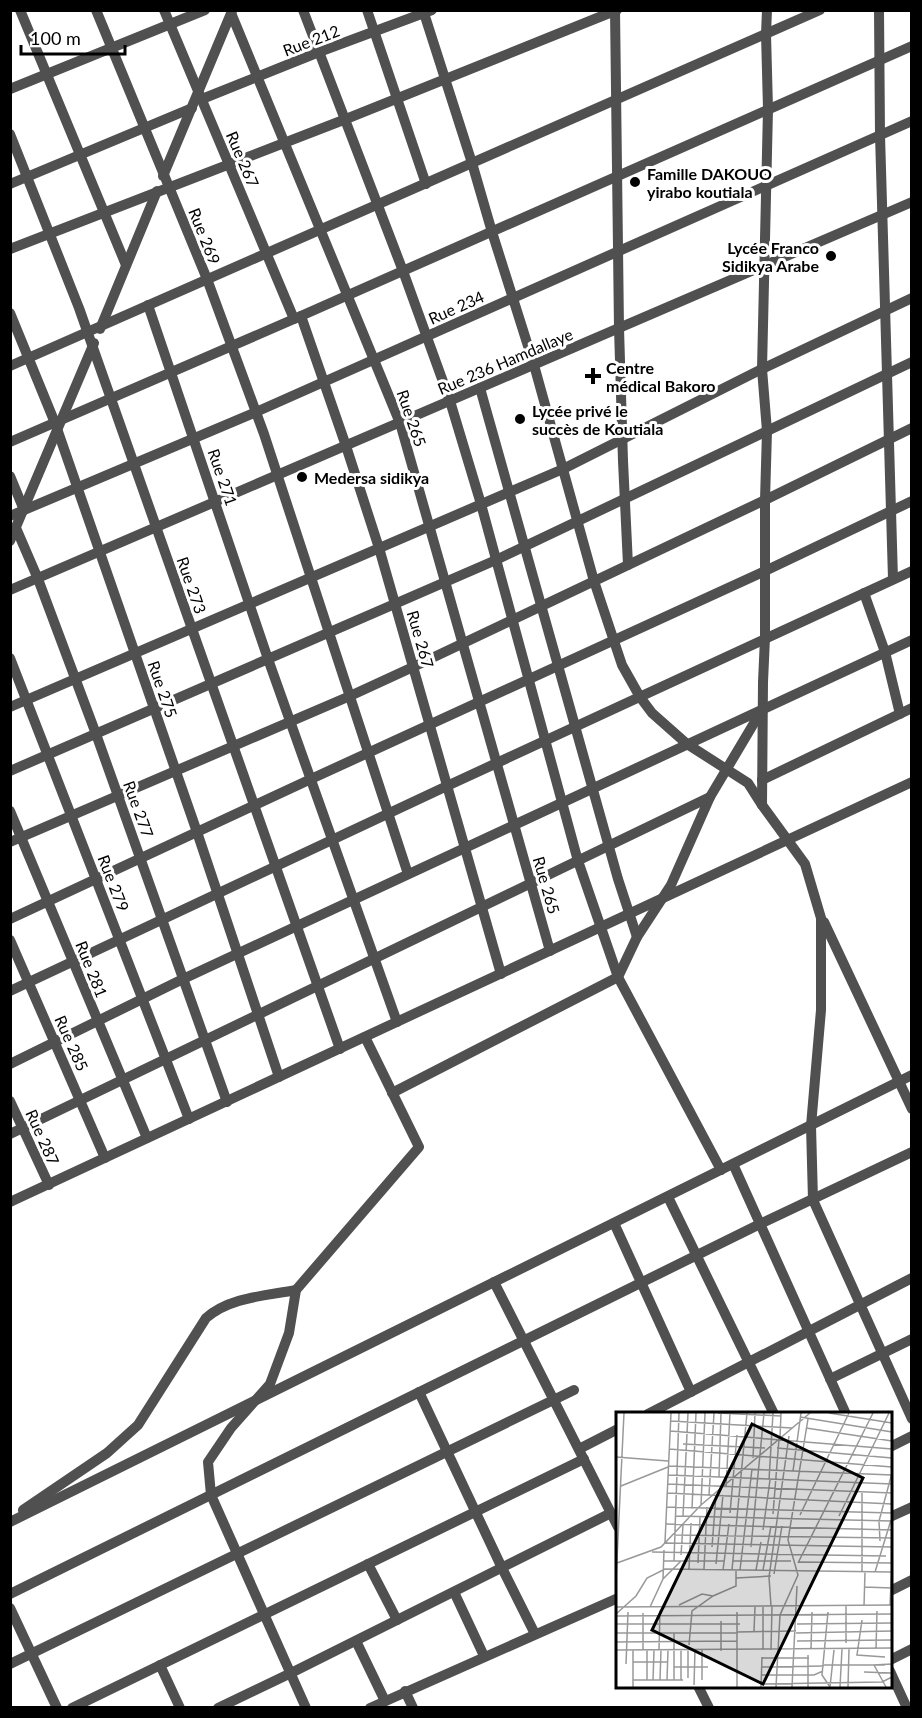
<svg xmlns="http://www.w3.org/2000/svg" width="922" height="1718" viewBox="0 0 922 1718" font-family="Lato,sans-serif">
	<rect width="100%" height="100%" fill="#fff"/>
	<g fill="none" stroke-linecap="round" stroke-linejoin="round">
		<!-- minor -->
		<g stroke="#505050" stroke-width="10">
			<path d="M 20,10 L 126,265"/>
			<path d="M 96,10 L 207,279 L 264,434 L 408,874"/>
			<path d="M 164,10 L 294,319"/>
			<path d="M 303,10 L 403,271 L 450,401 L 481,504 L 578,861 L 618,977 L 721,1170"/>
			<path d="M 367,10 L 426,184"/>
			<path d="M 423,10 L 472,163 L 492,232 L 534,365 L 594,581 L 622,665 L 640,697 L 652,713 L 687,744 L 748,783 L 762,805 L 805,864 L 821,918 L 821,1010 L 811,1126 L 813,1200 L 912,1419"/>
			<path d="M 615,10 L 619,328 L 623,461 L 628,565"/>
			<path d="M 879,10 L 880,135 L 893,579"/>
			<path d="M 231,13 L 400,423 L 550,951"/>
			<path d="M 10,89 L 205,10"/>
			<path d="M 202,99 L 319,52 L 432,10"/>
			<path d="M 10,134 L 79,308 L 340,1049"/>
			<path d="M 163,176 L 232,11"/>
			<path d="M 10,184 L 192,108"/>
			<path d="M 10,249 L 346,119 L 617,10"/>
			<path d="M 148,305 L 268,659 L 397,1022"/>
			<path d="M 10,313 L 55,423 L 197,832 L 279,1077"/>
			<path d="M 301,316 L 346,446 L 379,548 L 501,974"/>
			<path d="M 100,329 L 157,191"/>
			<path d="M 10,366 L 820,10"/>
			<path d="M 480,388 L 618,879 L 637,937"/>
			<path d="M 10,442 L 294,319 L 912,46"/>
			<path d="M 10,476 L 24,510"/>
			<path d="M 10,516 L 256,412 L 912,121"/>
			<path d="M 16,528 L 38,579 L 96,734 L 227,1102"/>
			<path d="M 10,541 L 94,343"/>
			<path d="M 10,590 L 912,202"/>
			<path d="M 864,593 L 885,652 L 900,714"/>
			<path d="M 10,658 L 189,1119"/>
			<path d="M 10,707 L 563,469 L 762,369 L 912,298"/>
			<path d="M 10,771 L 496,560 L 912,362"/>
			<path d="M 762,780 L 912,708"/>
			<path d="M 762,805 L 763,682 L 765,638 L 765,500 L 767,431 L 762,369 L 768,109 L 766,34 L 767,10"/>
			<path d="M 10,811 L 147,1138"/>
			<path d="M 10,842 L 350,696 L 413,667 L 765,500 L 912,428"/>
			<path d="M 10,919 L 311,779 L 765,571 L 912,501"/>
			<path d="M 824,922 L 912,1109"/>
			<path d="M 10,940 L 105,1158"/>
			<path d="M 10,991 L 447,786 L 912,571"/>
			<path d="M 10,1064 L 183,979 L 912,640"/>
			<path d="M 392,1093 L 618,977 L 637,937 L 671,885 L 710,797 L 763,708"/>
			<path d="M 10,1101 L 49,1185"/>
			<path d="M 10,1134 L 710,797"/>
			<path d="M 733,1164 L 846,1414"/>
			<path d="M 668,1197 L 774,1414"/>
			<path d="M 10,1202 L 912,782"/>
			<path d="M 614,1223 L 691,1392"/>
			<path d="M 494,1282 L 618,1527"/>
			<path d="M 830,1379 L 912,1339"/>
			<path d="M 419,1392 L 502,1568 L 535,1634"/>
			<path d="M 648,1414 L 912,1278"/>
			<path d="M 890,1447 L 912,1436"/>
			<path d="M 579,1449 L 618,1429"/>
			<path d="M 23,1510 L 107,1453 L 138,1425 L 206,1318 C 230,1297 265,1296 296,1290"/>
			<path d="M 890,1517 L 912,1507"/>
			<path d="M 10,1522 L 912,1075"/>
			<path d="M 368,1564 L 397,1620"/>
			<path d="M 890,1591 L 912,1580"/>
			<path d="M 454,1592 L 484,1656"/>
			<path d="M 10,1594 L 760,1224 L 912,1152"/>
			<path d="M 10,1608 L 57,1708"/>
			<path d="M 356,1641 L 385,1701"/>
			<path d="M 890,1660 L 912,1649"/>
			<path d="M 10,1664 L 574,1390"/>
			<path d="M 160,1665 L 180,1708"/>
			<path d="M 890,1671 L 907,1708"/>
			<path d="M 698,1686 L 709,1708"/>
			<path d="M 405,1691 L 413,1708"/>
			<path d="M 72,1708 L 584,1459"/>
			<path d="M 218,1708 L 291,1673 L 611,1513"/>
			<path d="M 306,1708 L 211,1495 L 208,1462 L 231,1428 L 270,1384 L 289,1333 L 296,1290 L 419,1147 L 365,1037"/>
			<path d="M 370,1708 L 618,1598"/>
		</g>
	</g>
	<!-- markers -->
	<g fill="#000" stroke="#fff" stroke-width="2">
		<circle cx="635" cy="182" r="6"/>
		<circle cx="831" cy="256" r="6"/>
		<path d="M590 367h6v6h6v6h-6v6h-6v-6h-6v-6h6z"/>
		<circle cx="520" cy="419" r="6"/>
		<circle cx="302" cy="477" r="6"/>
	</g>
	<g text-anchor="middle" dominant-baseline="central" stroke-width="6" stroke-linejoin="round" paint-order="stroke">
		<!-- street labels -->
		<g font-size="16" fill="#000" stroke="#fff">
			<text transform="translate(311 40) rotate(-21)">Rue 212</text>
			<text transform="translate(243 159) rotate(67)">Rue 267</text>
			<text transform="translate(205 236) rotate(68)">Rue 269</text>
			<text transform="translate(456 307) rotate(-24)">Rue 234</text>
			<text transform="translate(505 361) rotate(-23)">Rue 236 Hamdallaye</text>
			<text transform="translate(412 418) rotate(71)">Rue 265</text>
			<text transform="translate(223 477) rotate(71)">Rue 271</text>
			<text transform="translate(192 585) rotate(71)">Rue 273</text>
			<text transform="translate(421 639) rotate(74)">Rue 267</text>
			<text transform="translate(163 689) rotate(71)">Rue 275</text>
			<text transform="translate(139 809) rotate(70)">Rue 277</text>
			<text transform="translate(114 883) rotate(69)">Rue 279</text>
			<text transform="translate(547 885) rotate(74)">Rue 265</text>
			<text transform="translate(92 969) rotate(68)">Rue 281</text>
			<text transform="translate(72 1043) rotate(66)">Rue 285</text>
			<text transform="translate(43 1137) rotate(66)">Rue 287</text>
		</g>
		<!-- poi labels -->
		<g font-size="16" font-weight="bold" fill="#000" stroke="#fff" text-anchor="start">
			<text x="647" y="173">Famille DAKOUO<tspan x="647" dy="18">yirabo koutiala</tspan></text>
			<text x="819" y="247" text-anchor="end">Lycée Franco<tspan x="819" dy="18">Sidikya Arabe</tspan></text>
			<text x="606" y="367">Centre<tspan x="606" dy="18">médical Bakoro</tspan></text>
			<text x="532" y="410">Lycée privé le<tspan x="532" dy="18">succès de Koutiala</tspan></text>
			<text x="314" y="477">Medersa sidikya</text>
		</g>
	</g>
	<!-- overview -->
	<g transform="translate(616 1412)">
		<rect width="276" height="276" fill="#fff"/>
		<path fill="none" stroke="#999" stroke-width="1.5" d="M 102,1 L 165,4M 213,1 L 276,11M 184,5 L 276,20M 55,9 L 176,16M 190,16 L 276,29M 54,19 L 276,37M 164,26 L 165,1M 67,32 L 149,36M 161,36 L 276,46M 53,37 L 276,55M 0,45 L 52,49M 137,46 L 139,1M 52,54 L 276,63M 177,59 L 185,1M 52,63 L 276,72M 103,65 L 105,1M 153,68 L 157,1M 51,72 L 276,81M 5,74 L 52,55M 110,75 L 114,1M 51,81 L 276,92M 93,83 L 98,1M 85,93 L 89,1M 50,95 L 276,101M 76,97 L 80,1M 114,101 L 121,23M 157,102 L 163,27M 184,103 L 233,1M 59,104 L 276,109M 67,104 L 72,1M 223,104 L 273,1M 49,112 L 276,118M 147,118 L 154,68M 58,123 L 276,126M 264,129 L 263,109 L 276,61M 49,130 L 55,1M 48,131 L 276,135M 96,135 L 100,83M 135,135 L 148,1M 36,140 L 270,144M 65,143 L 67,113M 48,149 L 108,149M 58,149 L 63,1M 117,149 L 175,149M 182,150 L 276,151 L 274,193M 1,151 L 45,135 L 85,93 L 194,1M 82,151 L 84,105M 182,151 L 257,1M 100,152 L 107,83M 73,157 L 75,111M 88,157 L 91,95M 107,158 L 113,112M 116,158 L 131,1M 124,158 L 136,57M 140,158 L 145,130M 147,158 L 155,114M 246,160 L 246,80M 259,160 L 275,108M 158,162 L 166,114M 120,166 L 155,164M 47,167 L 48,138M 0,168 L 8,1M 248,175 L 276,176M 63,193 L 86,182 L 97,184M 155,194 L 153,165 L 173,24M 248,194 L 249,160M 0,195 L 276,193M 34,195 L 47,167 L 65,149M 147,195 L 147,238M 121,200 L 121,275M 212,200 L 206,263 L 214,275M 27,201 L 27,238M 0,202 L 20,184 L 31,166 L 49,157 L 275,160M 0,204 L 276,202M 246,208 L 241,243 L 269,245M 0,212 L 124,212M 181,212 L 276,211M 138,219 L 139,195M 121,220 L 180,219M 0,221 L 121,221M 180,221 L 276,219M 181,229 L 276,228M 0,230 L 121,229M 230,231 L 230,194M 73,233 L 76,199 L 97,184 L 120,174 L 120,158M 195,237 L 196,200M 260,237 L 261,199M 0,238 L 276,236M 43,238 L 44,199 L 49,195M 65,238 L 65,268M 155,238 L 156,194M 105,239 L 105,209M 146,246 L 193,246M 17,250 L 52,250M 10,252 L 12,200M 208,253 L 269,253M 58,255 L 92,255M 146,255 L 208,254M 248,260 L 276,261M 146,263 L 198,263 L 207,259M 72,266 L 72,238M 17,268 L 67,268M 31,268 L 31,238M 37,268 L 38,238M 44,268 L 45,238M 51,268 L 52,238M 58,268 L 58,221M 86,268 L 86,238M 145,272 L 266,270 L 276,265M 78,273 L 79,238M 17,275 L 17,238M 145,275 L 146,245M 160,275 L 164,203 L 182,163 L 172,128 L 192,7M 176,275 L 181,174M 192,275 L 192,243M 214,275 L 218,238M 224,275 L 226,237M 232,275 L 233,237M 270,275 L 258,253 L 276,252"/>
		<path fill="#000" fill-opacity="0.15" stroke="#000" stroke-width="3" d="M 136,12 L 247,66 L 147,272 L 36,218 Z"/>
		<rect width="276" height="276" fill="none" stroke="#000" stroke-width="3"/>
	</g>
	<!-- border -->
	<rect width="922" height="1718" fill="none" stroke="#000000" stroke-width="24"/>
	<!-- scale -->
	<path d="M21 45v9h104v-9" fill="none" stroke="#000000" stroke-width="3"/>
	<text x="30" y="45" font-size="18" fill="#000000" stroke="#ffffff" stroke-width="4.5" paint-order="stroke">100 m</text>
</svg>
